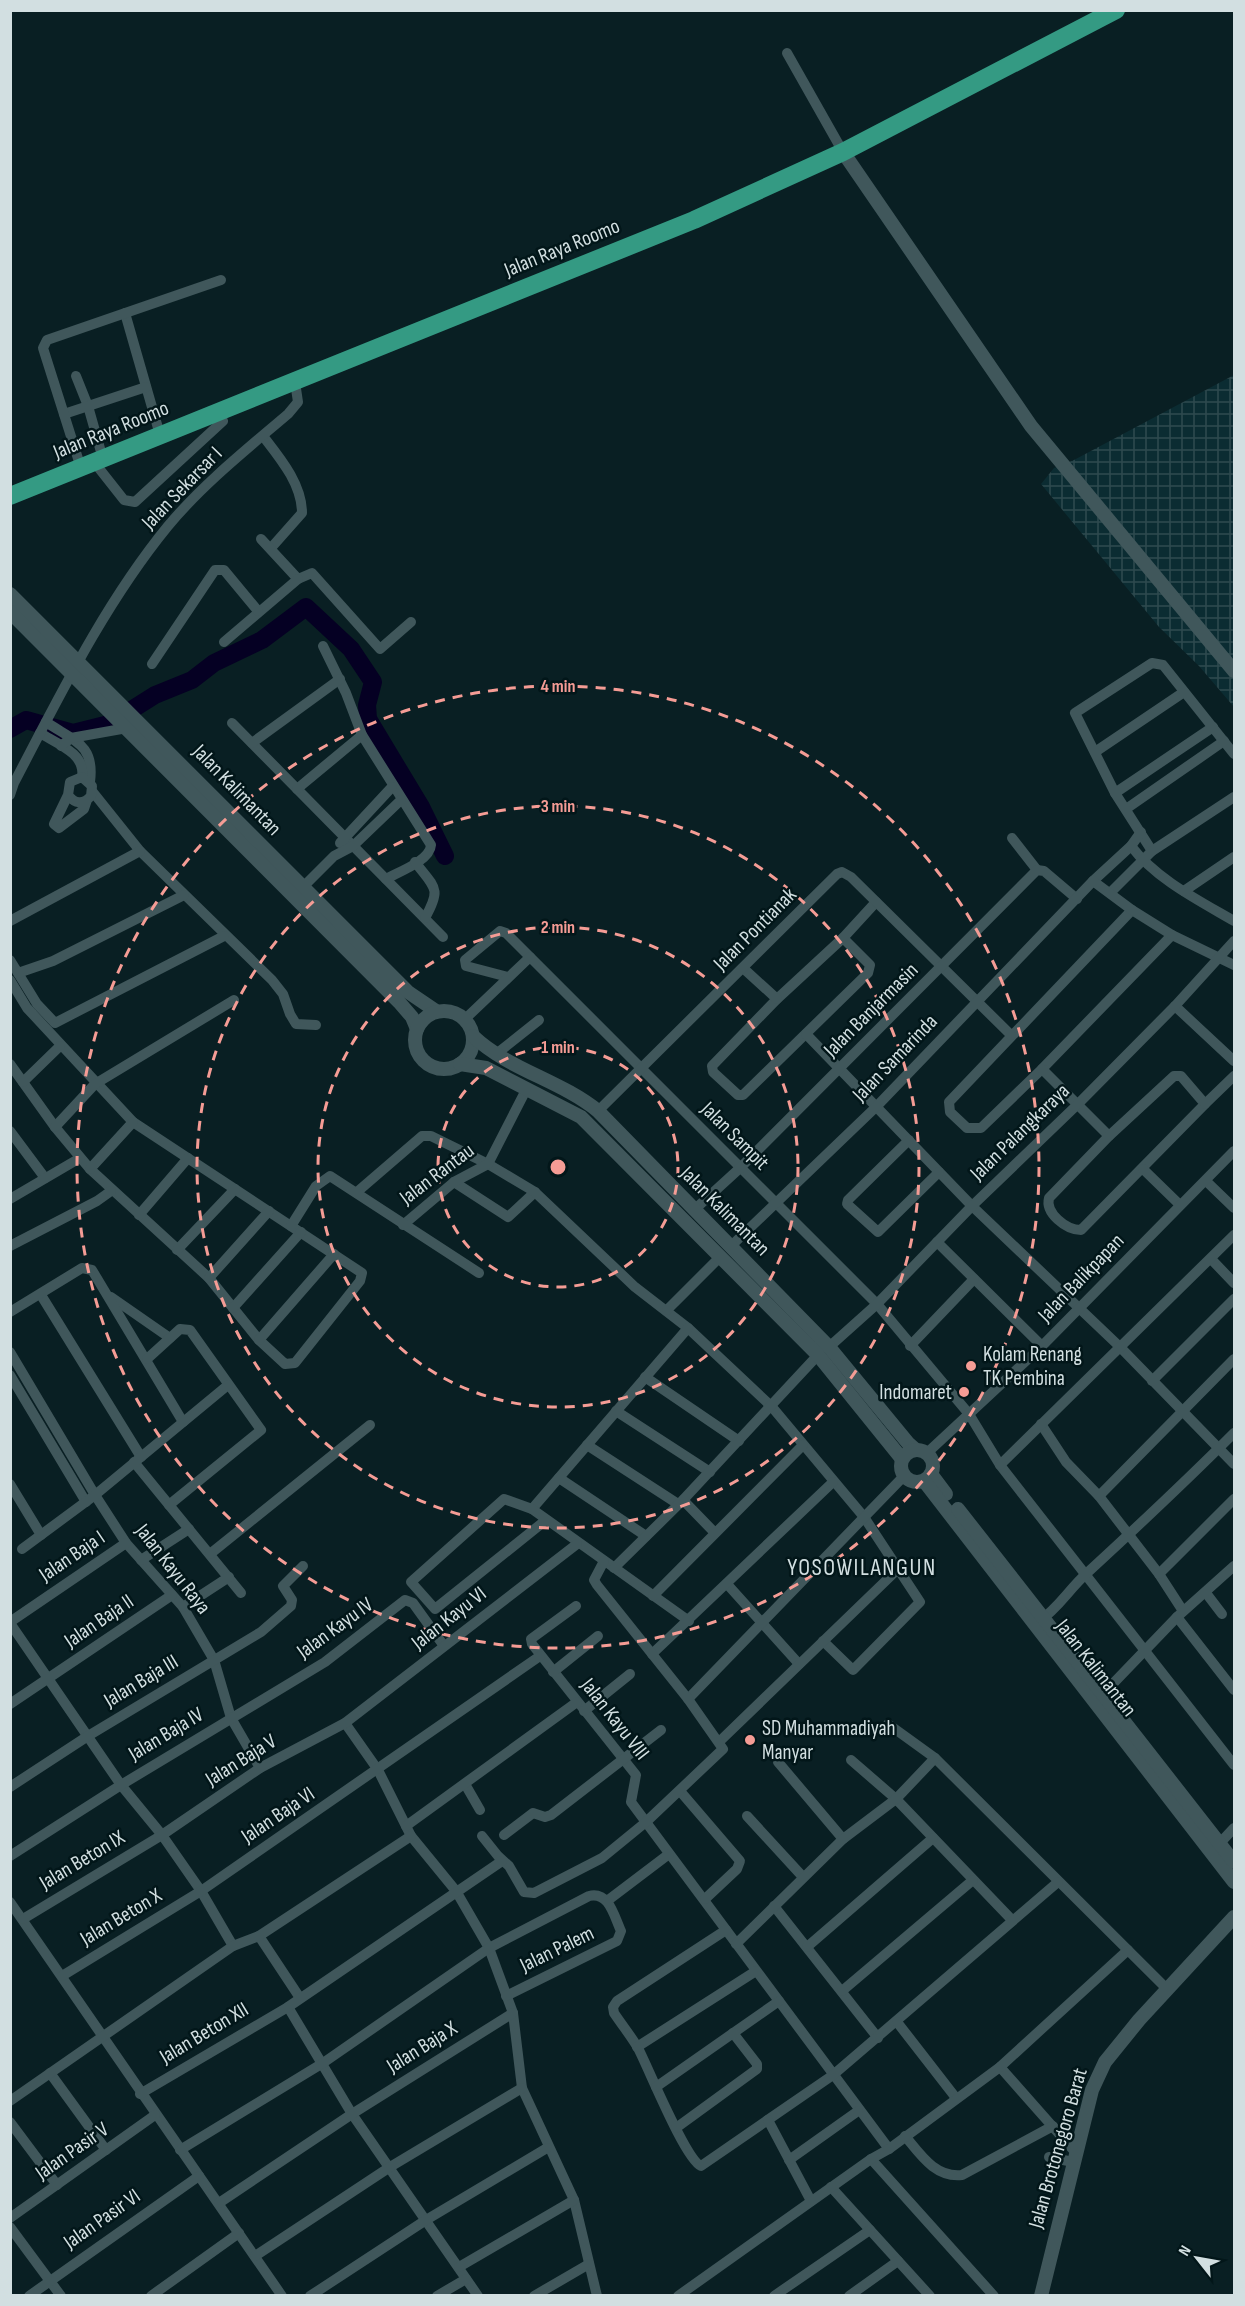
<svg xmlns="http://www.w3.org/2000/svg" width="1245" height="2306" viewBox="0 0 1245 2306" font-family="'Sofia Sans Condensed',sans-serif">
	<defs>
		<pattern id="industrial-grid" width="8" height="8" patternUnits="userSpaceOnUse" patternTransform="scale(1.5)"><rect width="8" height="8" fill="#0b2c32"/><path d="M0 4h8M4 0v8" fill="none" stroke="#2e4a4f"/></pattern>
	</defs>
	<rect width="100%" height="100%" fill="#091f23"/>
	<!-- industrial -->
	<path fill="url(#industrial-grid)" d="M 1234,375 L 1234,707 L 1199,666 L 1159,627 L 1041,484 L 1054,468 L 1074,460 Z"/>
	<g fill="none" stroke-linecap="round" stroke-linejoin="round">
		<!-- river -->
		<path stroke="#050023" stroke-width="18" d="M 10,729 L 26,720 L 73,733 L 109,724 L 155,695 L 192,680 L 214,663 L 262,640 L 306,607 L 351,649 L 373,682 L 367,705 L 368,719 L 421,807 L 445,856"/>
		<!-- street -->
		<g stroke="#40575b" stroke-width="10">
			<path d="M 787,53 L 843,152"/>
			<path d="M 125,313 L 160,435"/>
			<path d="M 76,376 L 88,406 L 103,459"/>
			<path d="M 64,414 L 146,387"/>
			<path d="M 263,436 C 280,458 302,484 302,513 L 271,548"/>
			<path d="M 94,462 L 124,500 L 135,502 L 223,421 L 219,412"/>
			<path d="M 81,468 L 43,348 L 47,340 L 221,280"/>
			<path d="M 261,539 L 298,579 L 312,573 L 380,649 L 411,622"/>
			<path d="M 224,642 L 298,579"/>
			<path d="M 323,646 L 346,693 L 362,735 L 431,845 C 430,861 398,872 386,879"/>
			<path d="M 152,664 L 215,570 L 224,570 L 258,611"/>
			<path d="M 46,722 C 74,741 95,744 90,782"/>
			<path d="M 232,723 L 443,937"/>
			<path d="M 40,733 C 58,744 86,754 82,777"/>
			<path d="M 252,743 L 340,679"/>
			<path d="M 61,746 L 71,738 L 127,728"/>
			<path d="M 1095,752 L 1184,692"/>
			<path d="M 297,789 L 362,735"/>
			<path d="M 92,791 L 140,851 L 272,980 L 283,994 L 290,1014 L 296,1024 L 316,1025"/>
			<path d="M 1115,793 L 1213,727"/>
			<path d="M 10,795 L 14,783 C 60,695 105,603 168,526 C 203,484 247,449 288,414 L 298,402 L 295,382"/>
			<path d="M 68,795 C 75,804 83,805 91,796 L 92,786 L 82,777 L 70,782 L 68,795 L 54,824 L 59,828 L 84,809 L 87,800"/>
			<path d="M 1126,809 L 1224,741"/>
			<path d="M 1012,838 L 1037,870"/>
			<path d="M 340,843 L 392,787"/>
			<path d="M 1131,846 C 1156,879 1198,900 1234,921"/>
			<path d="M 1152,851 L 1115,793 L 1075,713 L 1152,663 L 1163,665 L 1234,754"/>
			<path d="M 415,862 C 435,888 442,888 425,918"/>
			<path d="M 1093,881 L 1131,846 L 1141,832"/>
			<path d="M 1184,891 L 1234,857"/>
			<path d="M 298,892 L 334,856 L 353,846 L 401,800"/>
			<path d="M 1110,893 L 1152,851 L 1234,797"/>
			<path d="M 1132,910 L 949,1102 L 950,1112 L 967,1128 L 981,1128 L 1042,1069 L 1172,935"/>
			<path d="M 10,921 L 140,851"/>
			<path d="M 843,938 L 870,965 L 868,973 L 743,1095 L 738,1095 L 713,1072 L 712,1066 L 777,999 Z"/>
			<path d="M 843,938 L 876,902"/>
			<path d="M 10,960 L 37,1004 L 55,1023 L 224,936"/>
			<path d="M 743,968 L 777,999"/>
			<path d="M 18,973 L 53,961 L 184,895"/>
			<path d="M 508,977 L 466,966 L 465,960 L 500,931 L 506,933 L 530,957"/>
			<path d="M 10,980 L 27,1008 L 133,1122 L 362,1273 L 360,1281 L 295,1363 L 285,1364 L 259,1340 L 209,1278 L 90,1169 L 55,1127 L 10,1064"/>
			<path d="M 1175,1006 L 1234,1061"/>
			<path d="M 465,1019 L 530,957 L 877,1304 L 969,1414 L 1000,1465 L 1234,1765"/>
			<path d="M 806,1034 L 972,1206 L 1120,1347 L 1234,1464"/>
			<path d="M 495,1055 L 539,1020"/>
			<path d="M 1042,1069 L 1109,1136"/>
			<path d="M 1174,1076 L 1181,1076 L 1205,1104 L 1081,1230 C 1066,1230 1045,1213 1049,1198 L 1109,1136 Z"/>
			<path d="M 23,1082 L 60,1046"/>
			<path d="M 1205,1104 L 1234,1076"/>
			<path d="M 598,1111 L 837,874 L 842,872 L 851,877 L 1011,1035"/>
			<path d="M 55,1127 L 95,1084 L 234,1000"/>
			<path d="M 10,1131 L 45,1178"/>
			<path d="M 909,1140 L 848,1200 L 847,1204 L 878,1232 L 939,1172"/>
			<path d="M 90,1169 L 133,1122"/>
			<path d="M 1143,1169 L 1180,1205"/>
			<path d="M 1206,1181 L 1234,1208"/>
			<path d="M 454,1182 L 508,1217 L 535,1192"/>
			<path d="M 357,1192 L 422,1136 L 431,1136 L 488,1164 L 535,1192 L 635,1287 L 688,1328 L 772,1407 L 864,1517 L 920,1602 L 853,1670 L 823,1641"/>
			<path d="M 10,1199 L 80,1158"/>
			<path d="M 694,1210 L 740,1168 L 1037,870 L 1044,871 L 1077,899"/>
			<path d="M 139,1215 L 188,1158"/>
			<path d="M 403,1225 L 454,1182 L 488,1164 L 527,1088"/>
			<path d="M 291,1226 L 316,1186 L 330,1176 L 479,1273"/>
			<path d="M 937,1242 L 1042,1346"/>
			<path d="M 10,1246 L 97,1201 L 111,1191"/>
			<path d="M 730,1247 L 877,1106 L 1093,881 L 1132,910 L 1172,935 L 1234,965"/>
			<path d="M 177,1250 L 235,1189"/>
			<path d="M 1212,1260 L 1234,1283"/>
			<path d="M 209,1278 L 269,1211"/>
			<path d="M 41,1295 L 141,1457"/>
			<path d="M 111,1297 L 170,1338"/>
			<path d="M 233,1308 L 301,1232"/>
			<path d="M 667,1310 L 720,1257"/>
			<path d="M 10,1312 L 82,1268 L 92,1270 L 183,1422"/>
			<path d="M 259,1340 L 334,1254"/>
			<path d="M 910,1346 L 974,1279"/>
			<path d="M 829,1347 L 877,1304 L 972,1206 L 1078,1104 L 1175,1006 L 1234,941"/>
			<path d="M 10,1352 L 95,1495 L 126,1543 L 183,1607 L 214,1660 L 231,1718 L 260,1768"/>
			<path d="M 147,1359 L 180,1329 L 190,1330 L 261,1430 L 169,1505"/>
			<path d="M 10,1375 L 86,1502"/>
			<path d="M 645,1377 L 739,1441"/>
			<path d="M 1152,1381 L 1234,1299"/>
			<path d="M 616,1411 L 710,1472"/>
			<path d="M 1041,1424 L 1066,1462 L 1099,1496 L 1159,1574 L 1183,1611"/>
			<path d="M 587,1445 L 678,1504"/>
			<path d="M 927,1453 L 1042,1346 L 1234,1151"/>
			<path d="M 134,1462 L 241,1593"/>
			<path d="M 1000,1465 L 1234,1235"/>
			<path d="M 559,1478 L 646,1536"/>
			<path d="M 10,1484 L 41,1535"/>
			<path d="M 1099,1496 L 1234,1359"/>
			<path d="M 683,1500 L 715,1533"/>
			<path d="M 532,1509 L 688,1328"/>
			<path d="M 546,1520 L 435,1609 L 411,1582 L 504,1499 L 532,1509 L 689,1621"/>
			<path d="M 22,1549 L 95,1495 L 228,1385"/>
			<path d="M 210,1554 L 370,1425"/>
			<path d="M 141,1560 L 189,1529"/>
			<path d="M 614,1568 L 683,1500 L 818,1355"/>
			<path d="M 1159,1574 L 1234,1499"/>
			<path d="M 727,1584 L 799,1664"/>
			<path d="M 1206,1593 L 1222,1614"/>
			<path d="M 653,1596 L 803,1445"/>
			<path d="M 576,1606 L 531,1639 L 532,1644 L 636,1775 L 631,1802 L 889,2149"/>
			<path d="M 183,1607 L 229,1577"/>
			<path d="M 1177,1617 L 1234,1690"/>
			<path d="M 10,1622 L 126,1543"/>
			<path d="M 1038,1622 C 1058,1609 1069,1589 1087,1573 C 1137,1527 1186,1481 1234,1433"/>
			<path d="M 10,1623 L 121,1785 L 162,1835 L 201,1891 L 233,1946"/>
			<path d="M 652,1654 L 833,1482"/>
			<path d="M 553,1672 L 598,1636"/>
			<path d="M 1103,1694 L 1177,1617 L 1234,1566"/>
			<path d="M 688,1699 L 904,1476"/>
			<path d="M 10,1704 L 172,1595"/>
			<path d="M 584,1711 L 630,1674"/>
			<path d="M 345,1723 L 378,1770 L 411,1836 L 456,1891 L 489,1948 L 513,2013 L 522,2088 L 574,2200 L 597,2296"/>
			<path d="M 888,1724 L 935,1758 L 1168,1990"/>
			<path d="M 720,1741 L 899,1568"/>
			<path d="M 851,1760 L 896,1799 L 1012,1920"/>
			<path d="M 778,1762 L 843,1839"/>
			<path d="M 465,1784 L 480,1810"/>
			<path d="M 10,1787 L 88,1736 L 261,1632 L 291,1606 L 292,1600 L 283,1586 L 303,1566"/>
			<path d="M 680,1791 L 740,1861 L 737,1869 L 705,1899"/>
			<path d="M 747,1816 L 803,1877"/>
			<path d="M 406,1826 L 577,1702"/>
			<path d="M 504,1835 L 533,1813 L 545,1817 L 551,1815 L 661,1730"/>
			<path d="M 482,1836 L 498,1856 L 509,1866 L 524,1892 L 534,1893 L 602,1858 L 646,1822 L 723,1749 L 688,1699 L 597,1585 L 594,1580 L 604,1561"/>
			<path d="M 1220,1843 L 1234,1828"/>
			<path d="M 10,1856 L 121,1785 L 325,1662 L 405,1600 L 413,1603 L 444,1646"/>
			<path d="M 607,1901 L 669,1854"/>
			<path d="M 10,1902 L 282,2296"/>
			<path d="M 774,1906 L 878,2038"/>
			<path d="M 23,1919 L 162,1835 L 260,1768 L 345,1723 L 577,1544"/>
			<path d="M 726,1930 L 617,2001 L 613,2007 L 614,2013 C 622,2025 631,2036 638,2048 C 649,2069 685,2159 701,2166 L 833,2075 L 1058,1882"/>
			<path d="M 259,1936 L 300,1998"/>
			<path d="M 736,1944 L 843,1839 L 896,1799 L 935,1758"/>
			<path d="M 807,1947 L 933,1838"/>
			<path d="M 62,1976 L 201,1891 L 540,1656"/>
			<path d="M 842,1991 L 973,1880"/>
			<path d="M 288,2007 L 352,2114 L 478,2296"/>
			<path d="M 897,2022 L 956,2098"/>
			<path d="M 637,2047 L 756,1971"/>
			<path d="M 1000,2067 L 1076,2153"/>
			<path d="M 50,2073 L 106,2150"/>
			<path d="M 656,2087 L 779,2001"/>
			<path d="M 140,2094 L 288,2007 L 502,1861"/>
			<path d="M 10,2101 L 233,1946 L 259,1936 L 411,1836"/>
			<path d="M 768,2120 L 811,2201"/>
			<path d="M 10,2122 L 57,2185"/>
			<path d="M 676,2128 L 757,2069 L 757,2064 L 733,2033"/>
			<path d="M 905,2136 C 920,2154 935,2178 962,2175 L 1053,2126"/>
			<path d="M 180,2150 L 323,2063 L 489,1948 L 589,1896 C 609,1891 614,1916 621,1931 L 617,1941 L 506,1996"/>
			<path d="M 1049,2157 L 1073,2162"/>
			<path d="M 871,2159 L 994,2296"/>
			<path d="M 789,2160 L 858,2111"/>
			<path d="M 831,2187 L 930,2296"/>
			<path d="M 219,2203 L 352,2114 L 513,2013"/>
			<path d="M 10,2218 L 155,2115"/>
			<path d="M 10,2227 L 61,2296"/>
			<path d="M 255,2256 L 390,2167 L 522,2088"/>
			<path d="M 459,2267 L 574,2200"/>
			<path d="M 29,2296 L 199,2176"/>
			<path d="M 151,2296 L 239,2233"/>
			<path d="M 310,2296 L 426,2220 L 547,2148"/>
			<path d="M 437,2296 L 466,2279"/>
			<path d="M 534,2296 L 589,2264"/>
			<path d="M 678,2296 L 871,2159 L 889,2149 L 1000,2067 L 1128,1950"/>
			<path d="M 774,2296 L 870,2230"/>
			<path d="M 849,2296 L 898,2261"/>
		</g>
		<!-- secondary -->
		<g stroke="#40575b" stroke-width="14">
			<path d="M 843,152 L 1031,426 L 1234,671"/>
			<path d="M 10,594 L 408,992 L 436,1011"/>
			<path d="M 10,612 L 399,1002 L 412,1017 L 417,1029"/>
			<circle cx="444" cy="1040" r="29"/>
			<path d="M 473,1036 C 509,1070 560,1080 598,1111 L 829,1347 L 908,1443 L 916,1450"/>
			<path d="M 460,1064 L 486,1068 L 581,1117 L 818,1355 L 902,1459"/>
			<circle cx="917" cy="1466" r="16"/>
			<path d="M 931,1474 L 946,1494"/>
			<path d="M 924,1481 L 1234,1882"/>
			<path d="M 958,1509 L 1234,1862"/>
			<path d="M 1041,2296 L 1092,2090 L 1105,2062 L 1139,2020 L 1234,1917"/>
		</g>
		<!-- highway -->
		<path stroke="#349a83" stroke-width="18" d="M 10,496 L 694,220 L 843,152 L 1116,10"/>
	</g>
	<!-- distance rings -->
	<g fill="none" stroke="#f59c95" stroke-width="3" stroke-dasharray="10 8">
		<circle cx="558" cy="1167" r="120"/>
		<circle cx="558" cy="1167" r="240"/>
		<circle cx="558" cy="1167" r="361"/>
		<circle cx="558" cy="1167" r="481"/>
	</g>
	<!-- markers -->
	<g fill="#f59c95" stroke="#021619" stroke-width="2">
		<circle cx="971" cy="1366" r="6"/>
		<circle cx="964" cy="1392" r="6"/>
		<circle cx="750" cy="1740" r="6"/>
	</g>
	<g text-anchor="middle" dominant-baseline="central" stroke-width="5" stroke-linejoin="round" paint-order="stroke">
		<!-- street labels -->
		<g font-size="21" fill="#d2dfe1" stroke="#021619">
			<text transform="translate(562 248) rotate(-22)">Jalan Raya Roomo</text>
			<text transform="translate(111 430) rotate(-22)">Jalan Raya Roomo</text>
			<text transform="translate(182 488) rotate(-46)">Jalan Sekarsar I</text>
			<text transform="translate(237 790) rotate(46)">Jalan Kalimantan</text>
			<text transform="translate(755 929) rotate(-45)">Jalan Pontianak</text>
			<text transform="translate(871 1010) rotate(-45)">Jalan Banjarmasin</text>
			<text transform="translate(895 1058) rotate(-46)">Jalan Samarinda</text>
			<text transform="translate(1020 1132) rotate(-44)">Jalan Palangkaraya</text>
			<text transform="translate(735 1136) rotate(45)">Jalan Sampit</text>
			<text transform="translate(437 1174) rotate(-37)">Jalan Rantau</text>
			<text transform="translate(725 1211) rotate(45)">Jalan Kalimantan</text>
			<text transform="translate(1081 1278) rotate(-46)">Jalan Balikpapan</text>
			<text transform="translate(72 1556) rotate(-34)">Jalan Baja I</text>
			<text transform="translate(173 1569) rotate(52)">Jalan Kayu Raya</text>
			<text transform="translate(449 1618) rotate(-38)">Jalan Kayu VI</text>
			<text transform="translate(99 1621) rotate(-34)">Jalan Baja II</text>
			<text transform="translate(335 1628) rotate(-36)">Jalan Kayu IV</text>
			<text transform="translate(1096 1668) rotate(52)">Jalan Kalimantan</text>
			<text transform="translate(141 1681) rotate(-31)">Jalan Baja III</text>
			<text transform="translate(615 1719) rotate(52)">Jalan Kayu VIII</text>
			<text transform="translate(166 1734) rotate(-31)">Jalan Baja IV</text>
			<text transform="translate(241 1760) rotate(-32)">Jalan Baja V</text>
			<text transform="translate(278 1815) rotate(-34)">Jalan Baja VI</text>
			<text transform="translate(82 1860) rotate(-31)">Jalan Beton IX</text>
			<text transform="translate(121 1917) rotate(-31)">Jalan Beton X</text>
			<text transform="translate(557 1949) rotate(-26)">Jalan Palem</text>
			<text transform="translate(204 2033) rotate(-31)">Jalan Beton XII</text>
			<text transform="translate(422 2047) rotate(-32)">Jalan Baja X</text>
			<text transform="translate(1058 2148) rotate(-74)">Jalan Brotonegoro Barat</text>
			<text transform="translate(72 2151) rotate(-35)">Jalan Pasir V</text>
			<text transform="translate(102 2219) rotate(-35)">Jalan Pasir VI</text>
		</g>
		<!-- poi labels -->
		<g font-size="21" fill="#d2dfe1" stroke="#021619" text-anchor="start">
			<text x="983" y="1354">Kolam Renang<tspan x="983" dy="24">TK Pembina</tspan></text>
			<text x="952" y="1392" text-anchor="end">Indomaret</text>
			<text x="762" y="1728">SD Muhammadiyah<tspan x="762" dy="24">Manyar</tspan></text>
		</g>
		<!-- quarter labels -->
		<g font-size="24" letter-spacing="1.5" fill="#d2dfe1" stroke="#021619">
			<text x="862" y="1567">YOSOWILANGUN</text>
		</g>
	</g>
	<circle cx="558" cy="1167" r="9" fill="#f59c95" stroke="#021619" stroke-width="3"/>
	<g font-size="18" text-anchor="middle" font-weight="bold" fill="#f59c95" stroke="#021619" stroke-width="5" stroke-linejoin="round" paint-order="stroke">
		<text x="558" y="692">4 min</text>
		<text x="558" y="812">3 min</text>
		<text x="558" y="933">2 min</text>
		<text x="558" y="1053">1 min</text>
	</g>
	<!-- border -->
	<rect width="1245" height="2306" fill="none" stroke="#d2dfe1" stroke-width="24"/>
	<!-- north arrow -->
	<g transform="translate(1197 2258) rotate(301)" stroke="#021619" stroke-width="4.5" paint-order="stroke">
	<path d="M0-4.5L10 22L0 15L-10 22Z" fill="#d2dfe1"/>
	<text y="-9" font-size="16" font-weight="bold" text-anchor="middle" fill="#d2dfe1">N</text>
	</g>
</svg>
